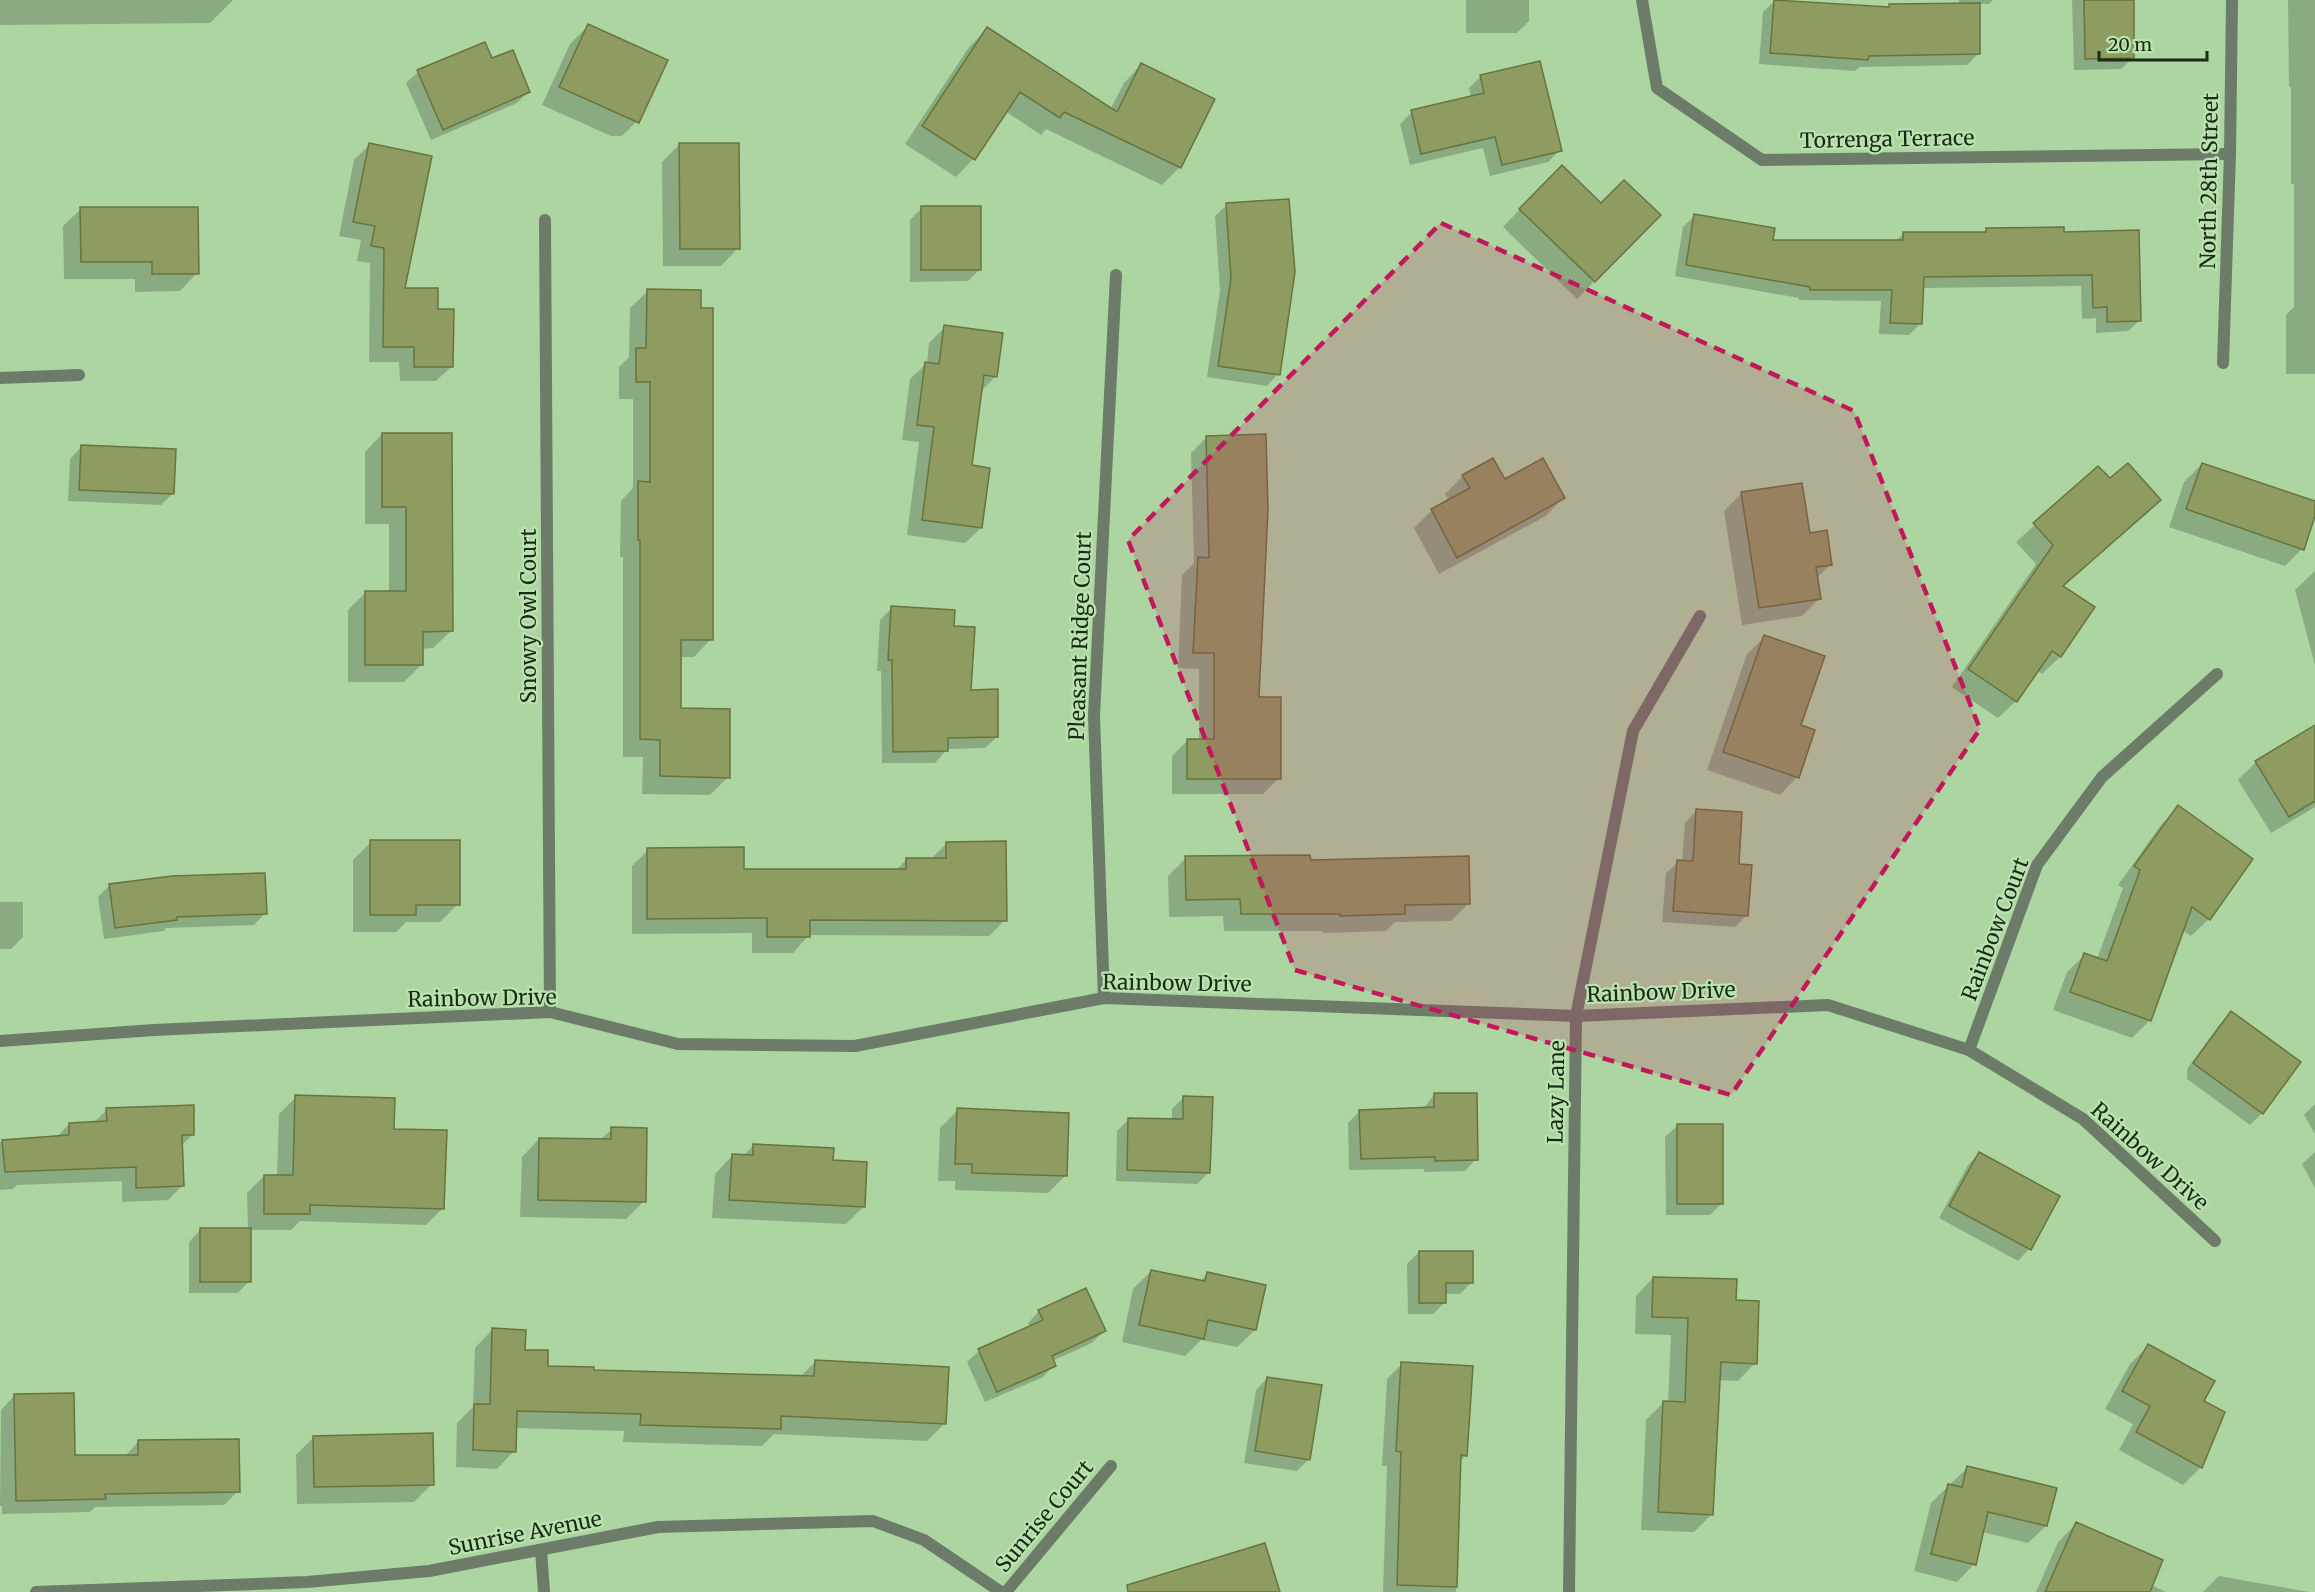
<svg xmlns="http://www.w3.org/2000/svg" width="2315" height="1592" viewBox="0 0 2315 1592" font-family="Merriweather,serif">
	<rect width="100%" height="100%" fill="#add5a2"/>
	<!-- shadow -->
	<g fill="#0003">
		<path d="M 0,0 L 233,0 L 210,23 L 0,25 Z"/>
		<path d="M 1466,0 L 1529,0 L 1529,21 L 1517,33 L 1466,33 Z"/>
		<path d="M 1775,0 L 1887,8 L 1890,5 L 1959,5 L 1959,0 L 1993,0 L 1989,4 L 1978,4 L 1979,53 L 1967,65 L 1860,67 L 1855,71 L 1759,64 L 1763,12 Z"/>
		<path d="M 2072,0 L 2132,0 L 2133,58 L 2121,69 L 2074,70 Z"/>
		<path d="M 2288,0 L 2315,0 L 2315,374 L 2286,374 L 2286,315 L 2294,307 L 2294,184 L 2291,184 L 2291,87 L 2289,87 Z"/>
		<path d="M 588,26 L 640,118 L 622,136 L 611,136 L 542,105 L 570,44 Z"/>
		<path d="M 987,29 L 1110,110 L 1124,83 L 1141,65 L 1180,167 L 1162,185 L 1046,129 L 1041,135 L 1005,111 L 973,159 L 956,177 L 905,144 L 969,47 Z"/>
		<path d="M 492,60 L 528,92 L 517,103 L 431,140 L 406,83 L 418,72 Z"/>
		<path d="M 1481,76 L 1560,150 L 1548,162 L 1490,176 L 1483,148 L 1410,165 L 1400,124 L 1412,112 L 1471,98 L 1469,88 Z"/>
		<path d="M 680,144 L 738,248 L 721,266 L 663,266 L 662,162 Z"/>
		<path d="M 369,145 L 403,289 L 436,311 L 452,366 L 436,381 L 400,381 L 399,362 L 369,362 L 370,263 L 357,261 L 361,240 L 339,236 L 354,160 Z"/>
		<path d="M 1544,184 L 1601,204 L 1659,215 L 1577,299 L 1503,227 Z"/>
		<path d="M 1227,205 L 1278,374 L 1267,386 L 1207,377 L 1220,291 L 1215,216 Z"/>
		<path d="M 922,208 L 979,270 L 968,281 L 910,282 L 910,220 Z"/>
		<path d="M 81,209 L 197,273 L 180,291 L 135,292 L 135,279 L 64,279 L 63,226 Z"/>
		<path d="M 1695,215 L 1771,241 L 1896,241 L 1904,233 L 1983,233 L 1987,229 L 2063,234 L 2140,320 L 2128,331 L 2096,333 L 2096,318 L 2082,319 L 2081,286 L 1922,288 L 1921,323 L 1909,335 L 1879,334 L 1881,301 L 1799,300 L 1799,298 L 1675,276 L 1683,227 Z"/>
		<path d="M 648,291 L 711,639 L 694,657 L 679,657 L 680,710 L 728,777 L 710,795 L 642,794 L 643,757 L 623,757 L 623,557 L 620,557 L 621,501 L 633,488 L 633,399 L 619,399 L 619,367 L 629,357 L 630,308 Z"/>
		<path d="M 945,327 L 996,376 L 980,392 L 970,467 L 981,528 L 965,543 L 907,535 L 919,442 L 902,440 L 910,379 L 927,363 L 929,343 Z"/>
		<path d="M 382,434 L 451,631 L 433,648 L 421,649 L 422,664 L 404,682 L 348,682 L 348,610 L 365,593 L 389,593 L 389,524 L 365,524 L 365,452 Z"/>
		<path d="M 1207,437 L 1258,699 L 1279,778 L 1263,794 L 1172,794 L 1172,756 L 1188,740 L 1199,741 L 1199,669 L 1178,668 L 1182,575 L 1194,563 L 1191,453 Z"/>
		<path d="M 81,447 L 172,494 L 161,505 L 68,501 L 70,459 Z"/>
		<path d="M 2202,464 L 2315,502 L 2315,511 L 2302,549 L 2285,566 L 2169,527 L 2184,482 Z"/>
		<path d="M 2098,468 L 2141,517 L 2062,587 L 2093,608 L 2060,657 L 2042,674 L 2037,670 L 2016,701 L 1998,718 L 1952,687 L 2036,564 L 2016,542 Z"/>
		<path d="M 1463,476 L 1504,481 L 1563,498 L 1546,516 L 1439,574 L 1414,528 L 1432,510 L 1449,501 L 1445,494 Z"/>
		<path d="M 1742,493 L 1809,534 L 1831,564 L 1817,578 L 1820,598 L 1802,616 L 1742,625 L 1724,511 Z"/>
		<path d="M 2315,571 L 2315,665 L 2295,590 Z"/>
		<path d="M 892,608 L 953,627 L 970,691 L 997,737 L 985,748 L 947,749 L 935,763 L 882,763 L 881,671 L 877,671 L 880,620 Z"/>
		<path d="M 1765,637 L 1799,726 L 1814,731 L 1797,777 L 1780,795 L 1707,770 L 1747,654 Z"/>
		<path d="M 2315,726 L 2315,807 L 2271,833 L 2238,780 L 2256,762 Z"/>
		<path d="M 2178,807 L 2209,919 L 2191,936 L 2182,930 L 2150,1020 L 2132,1038 L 2053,1010 L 2067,972 L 2085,955 L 2097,959 L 2123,888 L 2118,885 L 2161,825 Z"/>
		<path d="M 1696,811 L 1737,866 L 1747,915 L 1735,927 L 1662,922 L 1666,873 L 1678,862 L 1682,862 L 1685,823 Z"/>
		<path d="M 371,842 L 458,904 L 440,922 L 406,922 L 396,932 L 353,932 L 353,860 Z"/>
		<path d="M 947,843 L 1005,920 L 989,936 L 809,935 L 793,953 L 752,953 L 752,933 L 632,934 L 632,866 L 648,850 L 743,870 L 896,870 L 906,860 L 931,859 Z"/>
		<path d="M 1186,858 L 1309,862 L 1469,903 L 1451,921 L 1395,922 L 1386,931 L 1323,933 L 1323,931 L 1224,931 L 1223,916 L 1169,917 L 1168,876 Z"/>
		<path d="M 110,885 L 265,913 L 254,925 L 166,928 L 164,931 L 104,939 L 98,897 Z"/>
		<path d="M 0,902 L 23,902 L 23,937 L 11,949 L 0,949 Z"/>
		<path d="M 2231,1013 L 2299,1063 L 2261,1114 L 2250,1125 L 2187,1079 L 2187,1069 L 2219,1025 Z"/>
		<path d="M 1434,1095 L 1476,1159 L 1465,1171 L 1424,1172 L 1424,1169 L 1349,1170 L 1348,1123 L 1360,1111 L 1423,1109 Z"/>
		<path d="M 296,1097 L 392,1130 L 443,1208 L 426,1225 L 300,1221 L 291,1230 L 249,1230 L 249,1281 L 238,1293 L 189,1293 L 189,1242 L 200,1230 L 248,1229 L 247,1193 L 264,1176 L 277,1176 L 279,1114 Z"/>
		<path d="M 1184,1097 L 1209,1172 L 1197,1184 L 1116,1181 L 1117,1131 L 1129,1119 L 1172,1120 L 1172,1109 Z"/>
		<path d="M 2315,1104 L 2315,1134 L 2304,1115 Z"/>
		<path d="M 107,1110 L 193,1134 L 181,1146 L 182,1186 L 168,1200 L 122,1202 L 122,1181 L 17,1185 L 13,1189 L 0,1190 L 0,1142 L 56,1138 L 69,1124 L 93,1123 Z"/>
		<path d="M 958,1110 L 1065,1176 L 1048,1193 L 955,1190 L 955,1181 L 938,1181 L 940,1128 Z"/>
		<path d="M 1677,1126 L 1722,1203 L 1710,1215 L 1666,1215 L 1665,1137 Z"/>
		<path d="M 612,1129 L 644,1201 L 626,1219 L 520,1217 L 522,1157 L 539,1139 L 600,1140 Z"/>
		<path d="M 754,1145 L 831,1161 L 864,1206 L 846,1224 L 712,1218 L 715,1174 L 732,1156 L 743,1156 Z"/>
		<path d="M 2315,1152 L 2315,1188 L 2302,1164 Z"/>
		<path d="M 1979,1153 L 2058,1197 L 2029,1249 L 2018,1261 L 1939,1218 L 1968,1165 Z"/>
		<path d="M 1419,1252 L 1472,1282 L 1460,1294 L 1445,1294 L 1445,1302 L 1433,1314 L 1408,1314 L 1407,1264 Z"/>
		<path d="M 1151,1271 L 1200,1282 L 1208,1273 L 1255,1330 L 1237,1347 L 1201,1340 L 1185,1356 L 1122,1342 L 1133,1289 Z"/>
		<path d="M 1653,1278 L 1735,1302 L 1755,1363 L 1738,1381 L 1718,1380 L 1711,1515 L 1694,1532 L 1641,1530 L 1646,1420 L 1664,1402 L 1668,1403 L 1671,1335 L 1635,1334 L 1636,1296 Z"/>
		<path d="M 1039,1311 L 1104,1331 L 1092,1343 L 1052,1361 L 1054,1365 L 1043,1377 L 985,1402 L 967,1362 L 979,1351 L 1030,1328 L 1028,1323 Z"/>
		<path d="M 492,1330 L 546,1367 L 593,1371 L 800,1377 L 816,1361 L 944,1424 L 927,1441 L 774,1434 L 762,1446 L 623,1442 L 624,1431 L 515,1428 L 514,1451 L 497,1469 L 456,1467 L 457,1423 L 473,1407 L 475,1348 Z"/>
		<path d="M 2148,1346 L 2202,1401 L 2223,1413 L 2200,1468 L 2183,1485 L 2119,1450 L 2133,1424 L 2105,1409 L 2130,1364 Z"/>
		<path d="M 1402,1364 L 1466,1455 L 1460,1461 L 1456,1592 L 1383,1592 L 1387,1466 L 1382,1466 L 1387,1379 Z"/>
		<path d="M 1267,1378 L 1309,1459 L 1297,1471 L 1244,1463 L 1256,1390 Z"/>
		<path d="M 14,1396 L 74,1457 L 125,1456 L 138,1442 L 238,1491 L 224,1505 L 95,1507 L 90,1512 L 2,1514 L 2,1506 L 0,1506 L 1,1410 Z"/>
		<path d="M 314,1437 L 432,1484 L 414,1502 L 297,1504 L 296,1455 Z"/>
		<path d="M 1967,1468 L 2046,1526 L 2028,1543 L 1982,1532 L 1974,1564 L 1957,1582 L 1914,1571 L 1931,1503 Z"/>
		<path d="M 2076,1524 L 2151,1585 L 2166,1592 L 2036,1592 L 2058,1542 Z"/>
		<path d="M 2219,1576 L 2309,1592 L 2203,1592 Z"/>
	</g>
	<!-- building -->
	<g fill="#8e9b61" stroke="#68743c" stroke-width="1.5">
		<path d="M 1774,0 L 1889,7 L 1889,4 L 1980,3 L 1980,54 L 1869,56 L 1868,60 L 1770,53 Z"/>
		<path d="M 2084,0 L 2134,0 L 2134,58 L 2085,59 Z"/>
		<path d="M 588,24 L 668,60 L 639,123 L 559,87 Z"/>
		<path d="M 987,27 L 1117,112 L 1141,63 L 1215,99 L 1181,168 L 1064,112 L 1060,118 L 1020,92 L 975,160 L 922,126 Z"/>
		<path d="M 485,42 L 492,58 L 513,50 L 530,92 L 443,130 L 417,70 Z"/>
		<path d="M 1540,61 L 1562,151 L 1502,165 L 1495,137 L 1421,154 L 1411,110 L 1484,93 L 1480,75 Z"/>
		<path d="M 369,143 L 432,156 L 405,288 L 438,288 L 438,309 L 454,309 L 453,367 L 414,367 L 414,347 L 383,347 L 384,248 L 371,246 L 375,226 L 353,222 Z"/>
		<path d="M 679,143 L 739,143 L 740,249 L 680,249 Z"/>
		<path d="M 1562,165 L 1601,203 L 1624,180 L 1661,215 L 1595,282 L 1519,209 Z"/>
		<path d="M 1289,199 L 1295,272 L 1280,375 L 1218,366 L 1231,278 L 1226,203 Z"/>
		<rect x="921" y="206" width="60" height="64"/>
		<path d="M 80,207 L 198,207 L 199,274 L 152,274 L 152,262 L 81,262 Z"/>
		<path d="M 1694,214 L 1775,228 L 1773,240 L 1903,240 L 1903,232 L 1986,232 L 1986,228 L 2064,227 L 2064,232 L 2139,230 L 2141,321 L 2107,322 L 2107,307 L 2093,308 L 2092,275 L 1924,277 L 1922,324 L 1890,323 L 1892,290 L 1810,290 L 1810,287 L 1686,265 Z"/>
		<path d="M 647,289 L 701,290 L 701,308 L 713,308 L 713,640 L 681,640 L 681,708 L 730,709 L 730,778 L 660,776 L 660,740 L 640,739 L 640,540 L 638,540 L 638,481 L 650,482 L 650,382 L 636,382 L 636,348 L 646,348 Z"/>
		<path d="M 944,325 L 1003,333 L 997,377 L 984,375 L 972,465 L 990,468 L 982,528 L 922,520 L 934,427 L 917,425 L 925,362 L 939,364 Z"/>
		<path d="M 382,433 L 452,433 L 453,631 L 423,632 L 423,665 L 365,665 L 365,591 L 406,591 L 406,507 L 382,507 Z"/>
		<path d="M 1266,434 L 1268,510 L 1259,697 L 1281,697 L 1281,779 L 1187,779 L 1187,739 L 1214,739 L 1214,653 L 1193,653 L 1198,557 L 1209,558 L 1206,436 Z"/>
		<path d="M 81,445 L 176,449 L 174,494 L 79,490 Z"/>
		<path d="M 1493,458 L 1505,479 L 1543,458 L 1565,498 L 1457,558 L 1431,509 L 1470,488 L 1462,475 Z"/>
		<path d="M 2128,463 L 2161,500 L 2063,586 L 2095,607 L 2061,657 L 2052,651 L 2017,702 L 1968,669 L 2053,545 L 2033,523 L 2098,466 L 2110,478 Z"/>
		<path d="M 2202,463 L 2315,501 L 2315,516 L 2304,550 L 2186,509 Z"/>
		<path d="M 1802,483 L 1810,533 L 1827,530 L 1832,565 L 1816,567 L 1821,599 L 1759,608 L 1741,492 Z"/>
		<path d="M 891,606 L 955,610 L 954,626 L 975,627 L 971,690 L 998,689 L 998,737 L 948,738 L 948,751 L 893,752 L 892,660 L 888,660 Z"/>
		<path d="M 1764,635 L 1825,656 L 1801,725 L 1815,730 L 1799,778 L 1723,752 Z"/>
		<path d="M 2315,725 L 2315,801 L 2289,817 L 2255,761 Z"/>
		<path d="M 2178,805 L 2253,859 L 2210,920 L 2192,907 L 2151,1021 L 2070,992 L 2084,953 L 2107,961 L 2140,870 L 2134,866 Z"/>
		<path d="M 1696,809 L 1742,812 L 1739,864 L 1752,865 L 1748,916 L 1673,911 L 1677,860 L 1693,861 Z"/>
		<path d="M 370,840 L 460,840 L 460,905 L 416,905 L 416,915 L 370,915 Z"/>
		<path d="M 1006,841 L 1007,921 L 810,920 L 810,937 L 767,937 L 767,918 L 647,919 L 647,848 L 744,847 L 744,869 L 906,869 L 906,858 L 946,858 L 946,842 Z"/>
		<path d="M 1310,855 L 1311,860 L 1469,856 L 1470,904 L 1405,905 L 1405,914 L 1340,916 L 1340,914 L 1241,914 L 1240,899 L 1186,900 L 1185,856 Z"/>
		<path d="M 265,873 L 267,914 L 177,917 L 177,920 L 115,928 L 109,884 L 172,876 Z"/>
		<path d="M 2231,1011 L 2301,1062 L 2263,1114 L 2193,1063 Z"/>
		<path d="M 1434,1093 L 1477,1093 L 1478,1160 L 1435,1161 L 1435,1157 L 1361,1159 L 1359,1110 L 1434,1107 Z"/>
		<path d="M 295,1095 L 395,1098 L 394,1129 L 447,1130 L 444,1209 L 310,1205 L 310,1214 L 264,1214 L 264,1175 L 293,1175 Z"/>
		<path d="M 1183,1096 L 1213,1097 L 1210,1173 L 1127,1170 L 1128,1118 L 1183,1119 Z"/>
		<path d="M 194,1105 L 194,1135 L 182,1135 L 184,1186 L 136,1188 L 136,1167 L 5,1172 L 2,1140 L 69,1135 L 69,1123 L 107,1121 L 106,1108 Z"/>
		<path d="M 957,1108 L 1069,1113 L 1067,1176 L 972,1173 L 972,1164 L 955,1164 Z"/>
		<rect x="1677" y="1124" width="46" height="80"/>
		<path d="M 611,1127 L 647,1128 L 646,1202 L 538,1200 L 539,1138 L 611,1139 Z"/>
		<path d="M 753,1144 L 834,1148 L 833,1160 L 867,1162 L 865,1207 L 729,1200 L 732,1154 L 753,1155 Z"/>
		<path d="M 1979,1152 L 2060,1196 L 2031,1250 L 1949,1206 Z"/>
		<rect x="200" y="1228" width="51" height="54"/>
		<path d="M 1419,1251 L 1473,1251 L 1473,1283 L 1446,1283 L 1446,1303 L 1419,1303 Z"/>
		<path d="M 1151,1270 L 1205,1281 L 1207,1272 L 1266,1285 L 1256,1330 L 1208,1320 L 1204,1339 L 1139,1325 Z"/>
		<path d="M 1653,1277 L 1737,1279 L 1736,1300 L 1759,1301 L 1757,1364 L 1721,1362 L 1713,1515 L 1658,1512 L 1663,1401 L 1685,1402 L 1688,1318 L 1652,1317 Z"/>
		<path d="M 1086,1288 L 1106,1331 L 1052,1356 L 1056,1366 L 997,1392 L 978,1349 L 1043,1320 L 1038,1310 Z"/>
		<path d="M 492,1328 L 526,1330 L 525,1350 L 548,1350 L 548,1366 L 594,1367 L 594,1370 L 814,1376 L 815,1360 L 949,1367 L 946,1424 L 781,1416 L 781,1429 L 640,1425 L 641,1414 L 517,1411 L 516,1452 L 473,1450 L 474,1404 L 490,1404 Z"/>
		<path d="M 2148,1344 L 2215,1381 L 2204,1401 L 2225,1412 L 2202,1468 L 2136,1432 L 2150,1406 L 2122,1391 Z"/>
		<path d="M 1401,1362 L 1473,1366 L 1467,1456 L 1461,1455 L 1457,1587 L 1397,1585 L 1401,1452 L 1396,1451 Z"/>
		<path d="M 1267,1377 L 1322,1385 L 1310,1460 L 1255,1451 Z"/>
		<path d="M 74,1393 L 75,1455 L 138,1455 L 138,1440 L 239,1439 L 240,1492 L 105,1494 L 106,1499 L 16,1501 L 14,1394 Z"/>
		<path d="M 433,1433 L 434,1485 L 314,1487 L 313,1436 Z"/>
		<path d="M 1967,1466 L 2057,1488 L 2047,1526 L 1988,1512 L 1976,1565 L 1931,1554 L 1948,1484 L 1962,1487 Z"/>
		<path d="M 2076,1522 L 2163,1560 L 2150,1592 L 2045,1592 Z"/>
		<path d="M 1265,1543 L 1280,1592 L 1128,1592 L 1127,1585 Z"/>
	</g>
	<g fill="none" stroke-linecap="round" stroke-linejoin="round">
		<!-- street -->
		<g stroke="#6c7c68" stroke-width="12">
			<path d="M 1642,0 L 1657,88 L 1762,160 L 2230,154"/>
			<path d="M 545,220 L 550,1012"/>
			<path d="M 2223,363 L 2230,154 L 2232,0"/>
			<path d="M 0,378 L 79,375"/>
			<path d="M 1104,998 L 1094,716 L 1116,275"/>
			<path d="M 0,1041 L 154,1030 L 550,1012 L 678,1044 L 855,1046 L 1104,998 L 1576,1016 L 1828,1005 L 1969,1050 L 2083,1119 L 2215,1241"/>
			<path d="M 1969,1050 L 2037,865 L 2102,777 L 2217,674"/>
			<path d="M 541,1550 L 544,1592"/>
			<path d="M 36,1592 L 307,1582 L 429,1571 L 658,1527 L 873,1521 L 924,1540 L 1001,1592"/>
			<path d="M 1006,1592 L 1111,1466"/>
			<path d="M 1569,1592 L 1576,1016 L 1633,731 L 1700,616"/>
		</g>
	</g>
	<!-- marked area -->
	<path fill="#c2185b" fill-opacity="0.2" stroke="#c2185b" stroke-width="4.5" stroke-dasharray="12 8" stroke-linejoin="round" d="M 1441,223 L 1854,411 L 1980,729 L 1731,1095 L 1295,970 L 1128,540 Z"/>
	<g text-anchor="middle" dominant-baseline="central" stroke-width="4.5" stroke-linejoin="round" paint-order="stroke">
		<!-- street labels -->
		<g font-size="21" fill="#1b2a17" stroke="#bae3af">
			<text transform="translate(1887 139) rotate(-1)">Torrenga Terrace</text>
			<text transform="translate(2209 181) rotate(-89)">North 28th Street</text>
			<text transform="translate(528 616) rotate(-90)">Snowy Owl Court</text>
			<text transform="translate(1080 636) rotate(-88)">Pleasant Ridge Court</text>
			<text transform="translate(1995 929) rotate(-69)">Rainbow Court</text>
			<text transform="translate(1177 983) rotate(1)">Rainbow Drive</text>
			<text transform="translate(1661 992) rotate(-2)">Rainbow Drive</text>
			<text transform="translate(482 998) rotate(-1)">Rainbow Drive</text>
			<text transform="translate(1556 1092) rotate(-89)">Lazy Lane</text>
			<text transform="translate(2150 1156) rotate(42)">Rainbow Drive</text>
			<text transform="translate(1044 1516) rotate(-50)">Sunrise Court</text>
			<text transform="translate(525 1533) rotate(-11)">Sunrise Avenue</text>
		</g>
	</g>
	<!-- scale -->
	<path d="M2099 51v9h108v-9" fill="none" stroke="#1b2a17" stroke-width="3"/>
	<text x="2108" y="51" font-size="18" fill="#1b2a17" stroke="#bae3af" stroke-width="4.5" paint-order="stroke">20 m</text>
</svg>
